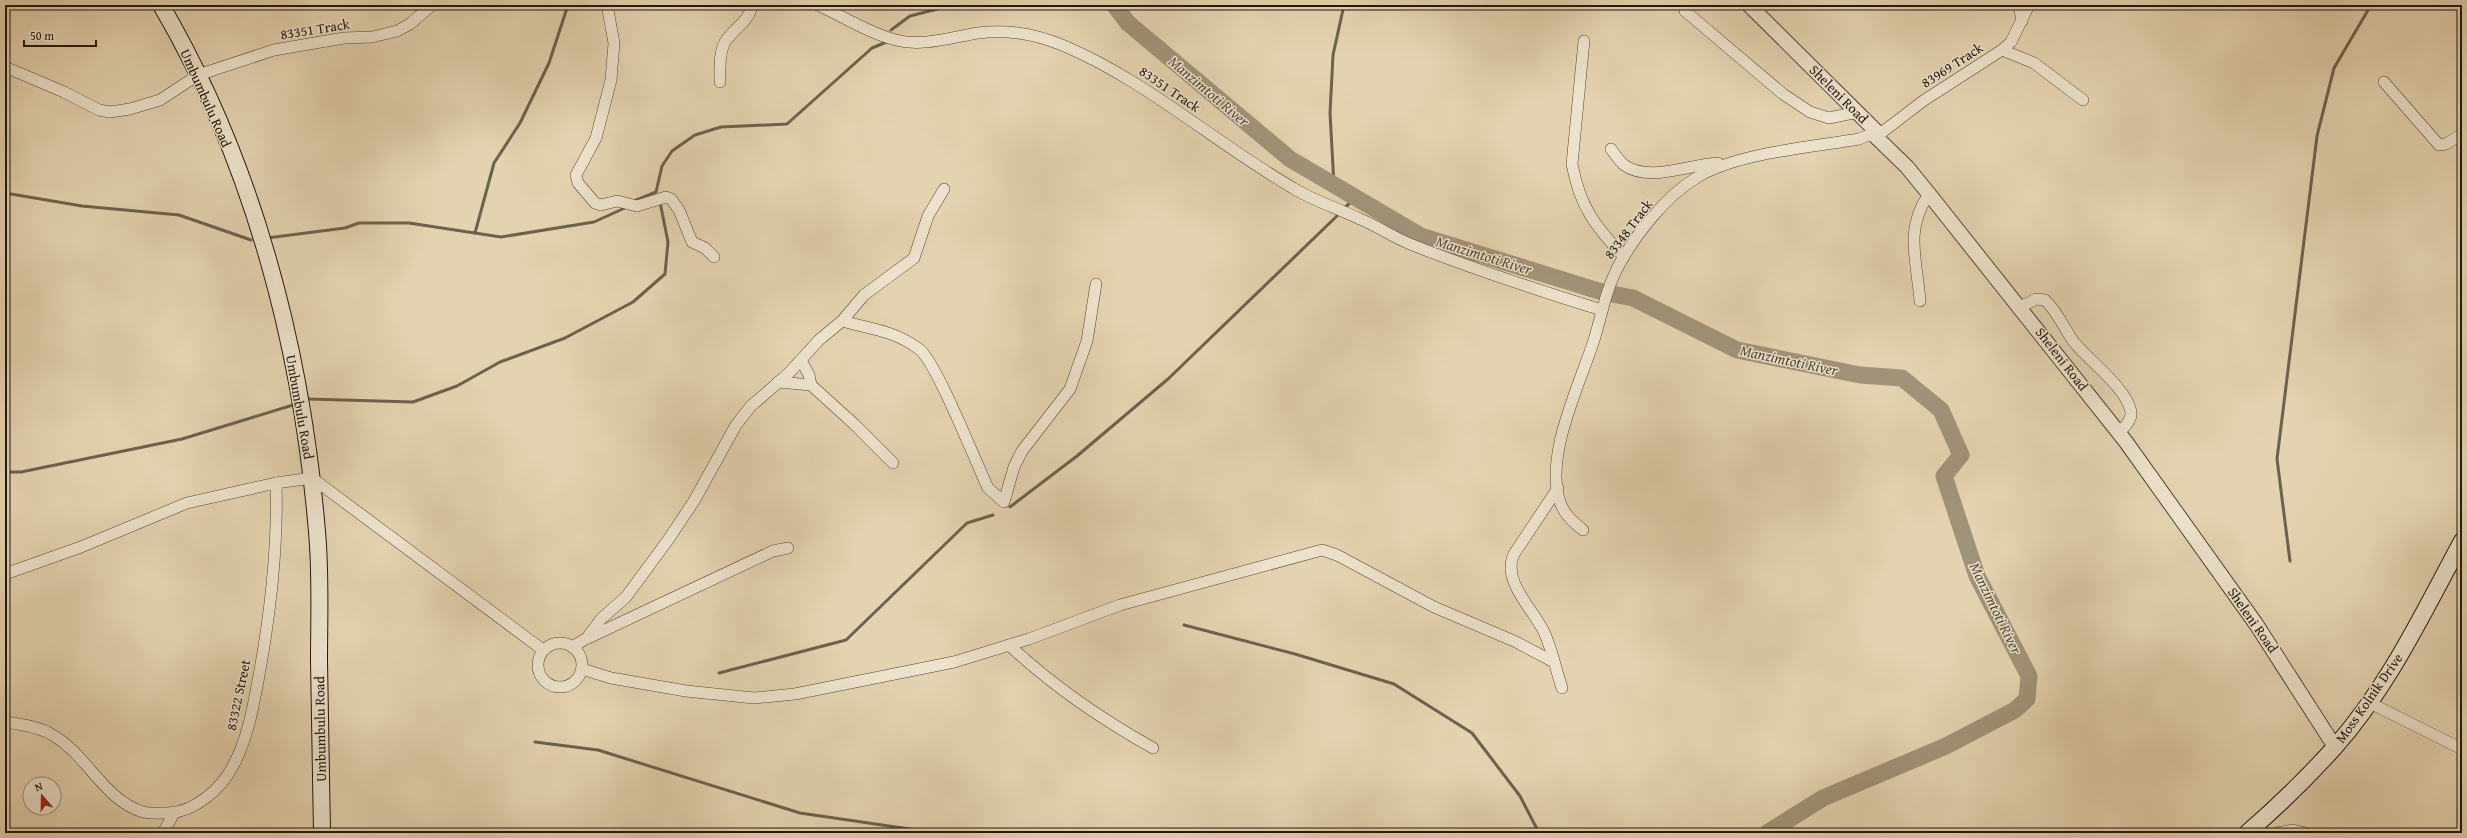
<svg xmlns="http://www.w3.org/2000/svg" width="2467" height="838" viewBox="0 0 2467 838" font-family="'Gentium Book Plus',serif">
	<rect width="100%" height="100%" fill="#e4d3b0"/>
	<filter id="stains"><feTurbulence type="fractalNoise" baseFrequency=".005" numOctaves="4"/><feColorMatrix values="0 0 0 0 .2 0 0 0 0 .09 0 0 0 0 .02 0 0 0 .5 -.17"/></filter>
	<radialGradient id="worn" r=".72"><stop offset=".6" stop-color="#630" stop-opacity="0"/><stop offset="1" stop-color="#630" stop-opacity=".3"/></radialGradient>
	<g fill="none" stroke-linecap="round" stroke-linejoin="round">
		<!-- stream -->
		<g stroke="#6d614f" stroke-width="3">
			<path d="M 891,30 L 910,16 L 953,5"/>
			<path d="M 1334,185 L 1330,113 L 1333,55 L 1344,5"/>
			<path d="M 5,193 L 82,206 L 179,215 L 251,240"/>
			<path d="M 634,201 L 656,192 L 662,166 L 672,151 L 695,135 L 721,127 L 787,124 L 872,48 L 889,41"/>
			<path d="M 1344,208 L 1356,198"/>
			<path d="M 475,233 L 494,163 L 520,123 L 549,63 L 568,5"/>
			<path d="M 267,238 L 345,228 L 359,223 L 409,223 L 501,237 L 594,222 L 627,207"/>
			<path d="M 308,399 L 413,402 L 457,386 L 500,362 L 565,338 L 633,302 L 665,274 L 668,242 L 660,202"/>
			<path d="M 5,472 L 21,472 L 182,439 L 293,405"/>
			<path d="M 1010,507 L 1077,456 L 1168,379 L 1338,215"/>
			<path d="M 2290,561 L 2277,459 L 2317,136 L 2334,68 L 2371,5"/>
			<path d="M 1184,625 L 1295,654 L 1394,684 L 1472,733 L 1520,796 L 1539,833"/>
			<path d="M 719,673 L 846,640 L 967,523 L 993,515"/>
			<path d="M 535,742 L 598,750 L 800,813 L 937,833"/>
		</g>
		<!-- river -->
		<path stroke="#a19379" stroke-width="17" d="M 1114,5 L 1128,23 L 1290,159 L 1421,236 L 1602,292 L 1633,298 L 1737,350 L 1860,375 L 1902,378 L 1941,410 L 1961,455 L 1944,476 L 1977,576 L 2029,676 L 2027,699 L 2015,710 L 1946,746 L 1823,798 L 1767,833"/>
		<defs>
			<g id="minor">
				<path d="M 607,5 L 614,43 L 611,80 L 596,138 L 576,175 L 578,183 L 595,203 L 601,205 L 617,201 L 637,206 L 666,197 L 671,199 L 679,210 L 692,242 L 705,248 L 714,257"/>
				<path d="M 818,5 C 842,16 871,34 896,40 C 922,47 952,37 978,33 C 1007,29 1035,34 1062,45 C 1146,80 1215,143 1293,188 C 1314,201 1337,208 1360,219 C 1377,226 1393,237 1410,244 C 1473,269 1537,290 1602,310"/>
				<path d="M 2019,5 L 2022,21"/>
				<path d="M 1685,11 L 1783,94 L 1810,112 L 1829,118 L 1858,112"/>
				<path d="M 1584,41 L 1572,164 C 1580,207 1595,226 1624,257"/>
				<path d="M 2002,50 L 2034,63 L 2083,100"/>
				<path d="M 5,67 L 64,92 L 99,110 L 110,112 L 130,109 L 160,100 L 198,75 L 274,50 L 344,38 L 372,37 L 397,31 L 410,24 L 432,5"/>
				<path d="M 720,82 C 720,69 719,53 725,42 C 734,28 749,22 752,5"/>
				<path d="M 2384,82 L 2439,145 L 2446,144 L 2462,134"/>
				<path d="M 1876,137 L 1923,101 L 2002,50 L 2011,42 L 2029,5"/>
				<path d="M 1611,149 C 1615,154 1619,161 1624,165 C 1650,183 1691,164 1718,163"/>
				<path d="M 1920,301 C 1917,261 1904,229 1929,194"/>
				<path d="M 2020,307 L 2036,299 L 2045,300 C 2057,311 2064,328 2073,341 C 2089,361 2127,388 2131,412 C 2132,421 2124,427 2119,433"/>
				<path d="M 842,321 C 870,329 893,330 919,349 C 936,361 976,463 988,488 L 1004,502 L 1014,467 L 1022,451 L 1070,389 L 1087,341 L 1096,284"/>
				<path d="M 801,360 L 809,375 L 811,385"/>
				<path d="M 778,382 L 811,385 L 854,424 L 893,463"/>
				<path d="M 1558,488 L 1514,554 C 1501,581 1534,610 1544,632 C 1552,649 1556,670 1562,688"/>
				<path d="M 1583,530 C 1573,522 1564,514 1560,502 C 1544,456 1580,384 1594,340 C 1602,314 1606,289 1619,265 C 1636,234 1665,197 1696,178 C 1735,153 1813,147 1859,139 L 1877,132"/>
				<path d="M 5,574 L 81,547 L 187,503 L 276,483"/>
				<path d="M 588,638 L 773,551 L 788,548"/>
				<circle cx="560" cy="665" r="22"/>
				<path d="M 1009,645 C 1053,686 1101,719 1153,748"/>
				<path d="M 572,647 L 587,638 L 601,619 L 626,597 L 668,540 L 694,501 L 736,425 L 751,406 L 789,373 L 819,340 L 842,321 L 864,295 L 914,258 L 928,216 L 944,189"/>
				<path d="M 582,669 L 611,678 L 686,691 L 754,698 L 795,694 L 954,662 L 1029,639 L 1120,605 L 1322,550 L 1337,555 L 1434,607 L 1514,641 L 1552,661"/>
				<path d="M 2368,702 L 2462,749"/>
				<path d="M 5,722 C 21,724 41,727 54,736 C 88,756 104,800 143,812 C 151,814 160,813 168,813 C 195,812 221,789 233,766 C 249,736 254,702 260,670 C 271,608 278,545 276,483 L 312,478 L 543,650"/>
				<path d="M 160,833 L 164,831 L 174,813"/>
				<path d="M 2277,833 L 2293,830 L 2306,833"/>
			</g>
			<path id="tertiary" d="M 1749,5 L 1877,132 L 1876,137 L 1907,167 L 1929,194 L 2126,442 L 2256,624 L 2335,747"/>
			<g id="secondary">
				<path d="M 161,5 C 254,164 302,350 317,532 C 321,575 319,618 319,661 C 320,718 321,776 322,833"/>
				<path d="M 2247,833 C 2277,807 2307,778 2334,748 C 2388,688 2424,611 2462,541"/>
			</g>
		</defs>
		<!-- minor casing -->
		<use href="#minor" stroke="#514637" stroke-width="12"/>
		<!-- tertiary casing -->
		<use href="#tertiary" stroke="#514637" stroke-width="16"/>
		<!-- secondary casing -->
		<use href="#secondary" stroke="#20170f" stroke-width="18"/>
		<!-- minor -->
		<use href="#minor" stroke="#ede2cc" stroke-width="11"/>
		<!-- tertiary -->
		<use href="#tertiary" stroke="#ede2cc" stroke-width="14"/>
		<!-- secondary -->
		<use href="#secondary" stroke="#ede2cc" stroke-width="16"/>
	</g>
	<g text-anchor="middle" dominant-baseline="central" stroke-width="3" stroke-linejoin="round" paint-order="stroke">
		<!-- street labels -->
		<g font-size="14" fill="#20170f" stroke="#ede2cc">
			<text transform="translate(315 29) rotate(-9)">83351 Track</text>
			<text transform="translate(1952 65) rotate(-33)">83969 Track</text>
			<text transform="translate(1170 89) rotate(34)">83351 Track</text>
			<text transform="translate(1839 94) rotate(45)">Sheleni Road</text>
			<text transform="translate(206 98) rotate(66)">Umbumbulu Road</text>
			<text transform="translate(1628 229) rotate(-53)">83348 Track</text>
			<text transform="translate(2062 359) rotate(52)">Sheleni Road</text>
			<text transform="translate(300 407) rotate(80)">Umbumbulu Road</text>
			<text transform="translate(2253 620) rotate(55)">Sheleni Road</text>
			<text transform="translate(238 695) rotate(-78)">83322 Street</text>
			<text transform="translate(2369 698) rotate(-55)">Moss Kolnik Drive</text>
			<text transform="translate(320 729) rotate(-91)">Umbumbulu Road</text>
		</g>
		<!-- water labels -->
		<g font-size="15" font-style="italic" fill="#544939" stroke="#ede2cc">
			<text transform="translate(1209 91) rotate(40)">Manzimtoti River</text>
			<text transform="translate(1484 255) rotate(17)">Manzimtoti River</text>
			<text transform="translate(1789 360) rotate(12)">Manzimtoti River</text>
			<text transform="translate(1996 608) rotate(64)">Manzimtoti River</text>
		</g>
	</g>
	<!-- margin -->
	<rect width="2467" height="838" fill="none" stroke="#e4d3b0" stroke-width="20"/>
	<rect x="6" y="6" width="2455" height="826" fill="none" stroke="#20170f" stroke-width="2"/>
	<rect x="10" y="10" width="2447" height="818" fill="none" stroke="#20170f"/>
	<!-- north arrow -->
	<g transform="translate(42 796) rotate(340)"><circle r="19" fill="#ede2cc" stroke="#9b9180"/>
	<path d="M0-3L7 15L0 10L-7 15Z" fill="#8f2418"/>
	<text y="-6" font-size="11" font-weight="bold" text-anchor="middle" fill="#20170f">N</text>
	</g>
	<!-- scale -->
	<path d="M24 40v6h72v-6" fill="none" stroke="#20170f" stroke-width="2"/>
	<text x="30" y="40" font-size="12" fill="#20170f" stroke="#ede2cc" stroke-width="3" paint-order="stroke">50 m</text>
	<rect width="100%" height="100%" filter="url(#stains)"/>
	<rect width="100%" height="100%" fill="url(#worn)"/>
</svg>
